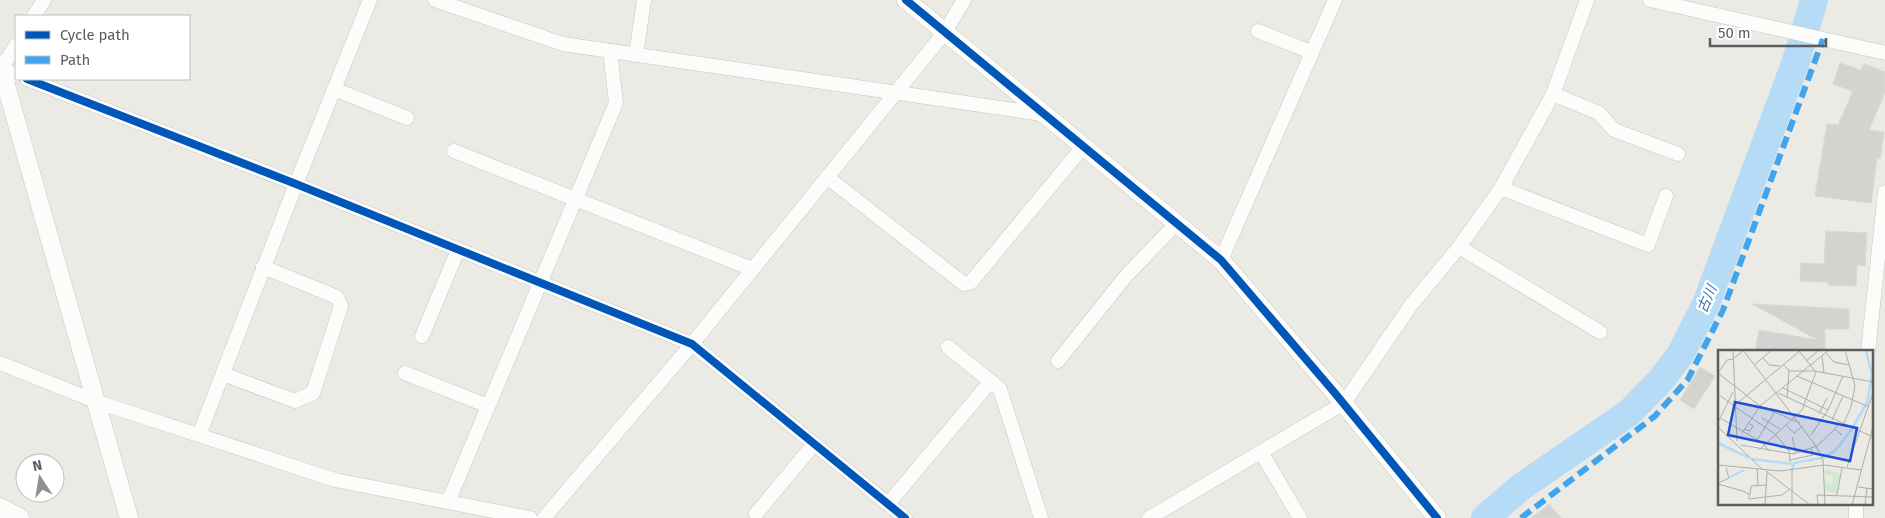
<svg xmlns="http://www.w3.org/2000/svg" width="1885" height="518" viewBox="0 0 1885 518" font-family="'Fira Sans','Noto Sans JP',sans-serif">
	<rect width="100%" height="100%" fill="#ebeae4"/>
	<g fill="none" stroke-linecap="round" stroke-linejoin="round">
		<!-- river -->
		<path stroke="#b6dbf7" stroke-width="28" d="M 1485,518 L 1521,487 L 1630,412 L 1660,381 L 1680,355 L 1706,304 L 1796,61 L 1814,0"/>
	</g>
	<!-- building -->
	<g fill="#d4d3cf" stroke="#dad8d4">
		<path d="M 1840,63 L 1861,70 L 1864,64 L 1885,72 L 1885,92 L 1869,130 L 1884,132 L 1880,159 L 1877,158 L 1871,203 L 1815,196 L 1827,124 L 1838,125 L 1853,91 L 1833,84 Z"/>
		<path d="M 1826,231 L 1867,233 L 1865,266 L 1857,265 L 1856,286 L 1828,285 L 1828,282 L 1800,281 L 1801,263 L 1824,264 Z"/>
		<path d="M 1752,304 L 1849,309 L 1849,329 L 1825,329 L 1825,352 L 1755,352 L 1759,330 L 1818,340 Z"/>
		<path d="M 1700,367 L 1715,376 L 1694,409 L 1680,400 Z"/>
		<path d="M 1549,504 L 1561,518 L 1531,518 Z"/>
	</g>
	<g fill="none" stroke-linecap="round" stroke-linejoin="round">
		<defs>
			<g id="minor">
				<path d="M 435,0 L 563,44 L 1042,114"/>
				<path d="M 1587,0 L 1553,94 L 1599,113 L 1614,130 L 1678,154"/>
				<path d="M 1650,0 L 1885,53"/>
				<path d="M 34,16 L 44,0"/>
				<path d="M 1258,31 L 1311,52"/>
				<path d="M 16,45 L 1,69 L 16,75"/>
				<path d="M 636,55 L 644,0"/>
				<path d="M 27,79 L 296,184 L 692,344 L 905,518"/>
				<path d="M 334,89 L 407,118"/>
				<path d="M 454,151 L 752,269"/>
				<path d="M 827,177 L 964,284 L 971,282 L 1083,147"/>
				<path d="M 1501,188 L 1648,245 L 1666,196"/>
				<path d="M 1459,247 L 1600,332"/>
				<path d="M 1221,260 L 1335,0"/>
				<path d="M 422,336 L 458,250"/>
				<path d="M 948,347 L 1000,389 L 1041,518"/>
				<path d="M 1868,352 L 1885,192"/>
				<path d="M 1058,361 L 1126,276 L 1176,224"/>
				<path d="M 0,363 L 95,401 L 335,480 L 530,518"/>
				<path d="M 405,373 L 488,406"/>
				<path d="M 223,374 L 295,401 L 313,393 L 341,306 L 337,297 L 263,267"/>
				<path d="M 199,435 L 296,184 L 370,0"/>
				<path d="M 1261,452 L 1300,518"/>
				<path d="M 448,502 L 616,103 L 610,51"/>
				<path d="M 888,504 L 991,381"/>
				<path d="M 756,514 L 814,444"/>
				<path d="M 544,518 L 692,344 L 945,32 L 964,0"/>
				<path d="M 1149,518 L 1344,403 L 1411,305 L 1459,247 L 1501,188 L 1553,94"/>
				<path d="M 1856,518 L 1856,504"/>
			</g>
			<g id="tertiary">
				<path d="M 906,0 L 1221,260 L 1334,392 L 1437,518"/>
				<path d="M 0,64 L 129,518"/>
			</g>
			<path id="secondary" d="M 0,508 L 19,518"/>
		</defs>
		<!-- minor casing -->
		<use href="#minor" stroke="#c7c7c5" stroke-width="15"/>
		<!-- tertiary casing -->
		<use href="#tertiary" stroke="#c7c7c5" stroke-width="19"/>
		<!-- secondary casing -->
		<use href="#secondary" stroke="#c7c8c6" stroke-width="21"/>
		<!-- minor -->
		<use href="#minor" stroke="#fcfcfb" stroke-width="14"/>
		<!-- tertiary -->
		<use href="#tertiary" stroke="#fcfcfb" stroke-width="18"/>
		<!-- secondary -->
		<use href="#secondary" stroke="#fcfcfb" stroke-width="20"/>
		<!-- quiet -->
		<path stroke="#40a5ee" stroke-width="6" stroke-dasharray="12 6" stroke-linecap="butt" d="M 1521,518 L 1655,416 L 1688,379 L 1723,310 L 1823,39"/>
		<defs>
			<g id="cycleway">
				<path d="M 906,0 L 1221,260 L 1334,392 L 1437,518"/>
				<path d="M 27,79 L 296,184 L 692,344 L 905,518"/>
			</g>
		</defs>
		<!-- cycleway casing -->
		<use href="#cycleway" stroke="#fff" stroke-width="11"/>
		<!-- cycleway -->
		<use href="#cycleway" stroke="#0057b8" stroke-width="8"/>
	</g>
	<g text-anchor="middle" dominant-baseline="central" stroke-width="5" stroke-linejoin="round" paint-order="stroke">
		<!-- water labels -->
		<g font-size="14" font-style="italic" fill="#3673b8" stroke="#fff">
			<text transform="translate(1707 299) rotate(-67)">古川</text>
		</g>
	</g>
	<!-- overview -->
	<g transform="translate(1718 350)">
		<rect width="155" height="155" fill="#ebeae4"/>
		<path d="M 108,119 L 123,124 L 119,144 L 106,140 L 105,128 L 113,135 L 115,126 L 105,124 Z" fill="#d1e9ce"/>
		<path fill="none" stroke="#b6dbf7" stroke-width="2.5" d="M 0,93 L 31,108M 34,109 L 74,114M 74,119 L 76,113 L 103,108 L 117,101 L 133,80 L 149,53 L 154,25 L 148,0M 12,127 L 26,120"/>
		<path fill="none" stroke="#adaeac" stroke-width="1" d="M 15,0 L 19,91M 25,0 L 98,96 L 105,110 L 107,155M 81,1 L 97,21M 108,3 L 116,12 L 131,15M 104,6 L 106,23M 45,8 L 51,15 L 62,16M 88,11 L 101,0M 65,14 L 71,21 L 97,21 L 155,32M 36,15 L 54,0M 0,23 L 42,56 L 82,73M 0,23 L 9,10 L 15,9 L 25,1M 79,26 L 151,57M 65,38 L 110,60M 60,43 L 155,87M 0,44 L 16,56M 69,48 L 71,21M 101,64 L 109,48M 2,68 L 45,93 L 51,101M 44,68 L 62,79M 114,70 L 125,46M 0,72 L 15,42M 121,73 L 117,79 L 124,85M 68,75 L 76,83 L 85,76M 125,75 L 133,57 L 137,36 L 127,0M 0,77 L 45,120M 26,79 L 32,81 L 35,76 L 30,73M 24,83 L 42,56 L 111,0M 93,85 L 110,60 L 125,26M 74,87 L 78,103M 39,90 L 56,63M 23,95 L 75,104 L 99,96 L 117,79M 41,100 L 84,60 L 98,22M 72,110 L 95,105 L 93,99M 72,112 L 71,101 L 57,84 L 16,56 L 83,0M 0,115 L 62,121 L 106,115 L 143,120M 129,117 L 155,43M 39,119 L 40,135M 48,121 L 92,155M 0,133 L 11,128 L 8,118M 0,134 L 25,141 L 31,144 L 31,149 L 64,145 L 72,139M 140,137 L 155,139M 32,145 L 33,136 L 49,135M 119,145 L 124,118M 47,155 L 49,122M 74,155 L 74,120M 100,155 L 99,145 L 155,147M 134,155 L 155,77M 147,155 L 149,138"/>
		<path fill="#1d4ed8" fill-opacity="0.15" stroke="#1d4ed8" stroke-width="2.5" d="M 17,52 L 139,78 L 132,111 L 10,85 Z"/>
		<rect width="155" height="155" fill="none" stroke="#5a5e63" stroke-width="2.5"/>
	</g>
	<!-- legend -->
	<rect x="15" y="15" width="175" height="65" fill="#ffffff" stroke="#bdbfc1"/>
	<rect x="25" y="31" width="25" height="8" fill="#0057b8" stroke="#bdbfc1"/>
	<text x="60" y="40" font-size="15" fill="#5a5e63">Cycle path</text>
	<rect x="25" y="56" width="25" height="8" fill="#40a5ee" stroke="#bdbfc1"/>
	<text x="60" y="65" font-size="15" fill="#5a5e63">Path</text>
	<!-- north arrow -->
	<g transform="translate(40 478) rotate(348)"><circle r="24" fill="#ffffff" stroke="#bdbfc1"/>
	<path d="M0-4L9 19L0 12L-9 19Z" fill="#8d8f90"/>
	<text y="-8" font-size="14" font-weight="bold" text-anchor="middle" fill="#5a5e63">N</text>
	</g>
	<!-- scale -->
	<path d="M1710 38v8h116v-8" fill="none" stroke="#5a5e63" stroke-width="2.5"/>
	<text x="1718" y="38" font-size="15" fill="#5a5e63" stroke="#ffffff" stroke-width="4" paint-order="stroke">50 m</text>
</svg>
